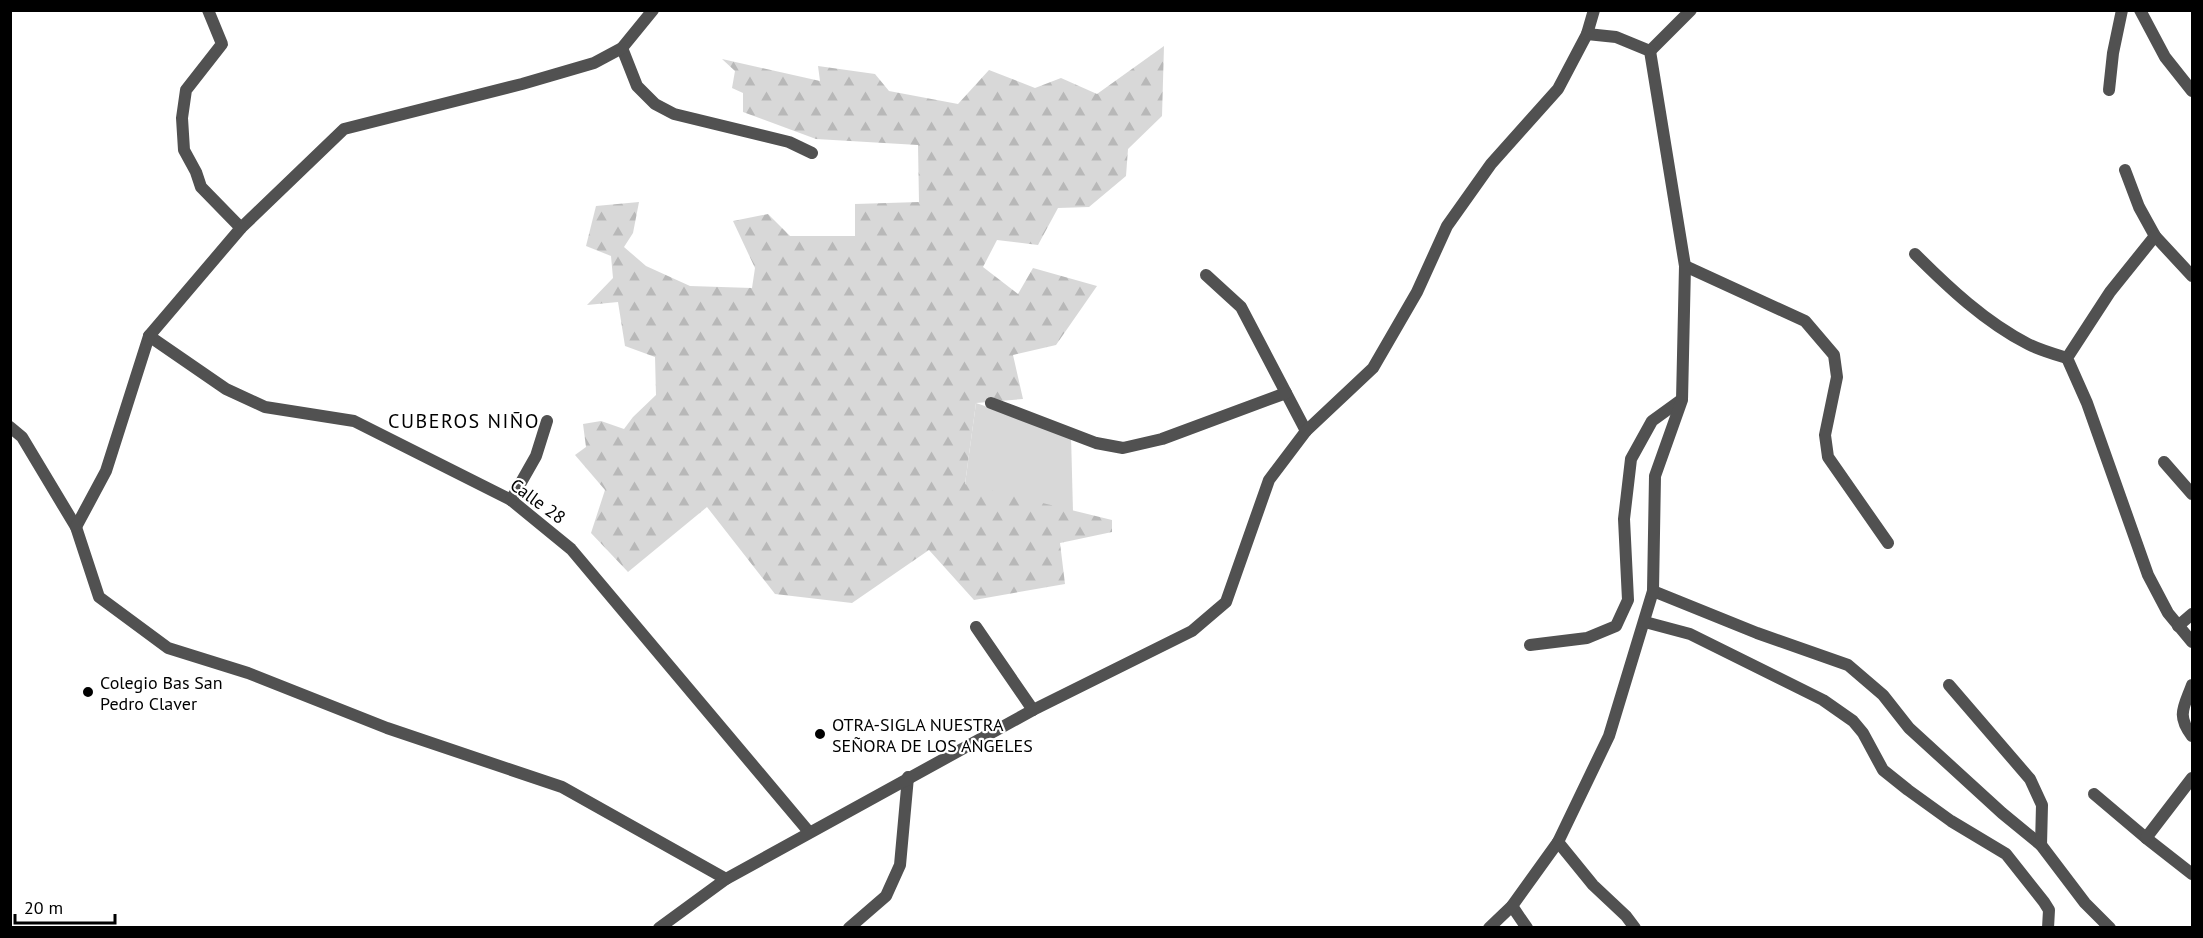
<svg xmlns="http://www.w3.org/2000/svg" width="2203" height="938" viewBox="0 0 2203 938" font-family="'PT Sans',sans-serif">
	<defs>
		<pattern id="forest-firs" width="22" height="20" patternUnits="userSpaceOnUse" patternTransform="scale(1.5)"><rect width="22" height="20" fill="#d8d8d8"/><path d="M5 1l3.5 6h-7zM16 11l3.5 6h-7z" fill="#b8b8b8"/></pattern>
	</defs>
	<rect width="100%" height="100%" fill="#fff"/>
	<!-- grass -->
	<path fill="#d8d8d8" d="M 976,403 L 1071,435 L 1073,512 L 1002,508 L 965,484 Z"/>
	<!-- forest -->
	<path fill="url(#forest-firs)" d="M 1164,46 L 1162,116 L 1128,149 L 1126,176 L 1089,207 L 1058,208 L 1038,245 L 997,240 L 983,267 L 1018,294 L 1033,268 L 1097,286 L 1056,345 L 1013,355 L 1023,399 L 976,403 L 965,484 L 1112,520 L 1112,532 L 1060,543 L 1065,584 L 974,600 L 929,550 L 852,603 L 775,594 L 707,507 L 628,572 L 591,533 L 605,490 L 575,455 L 586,447 L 583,424 L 601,421 L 624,429 L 633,417 L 656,395 L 655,357 L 625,346 L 618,302 L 587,305 L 613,278 L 611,256 L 586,246 L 596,206 L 639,202 L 633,233 L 624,247 L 646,266 L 690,286 L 752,288 L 755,268 L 733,221 L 768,214 L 790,236 L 855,236 L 855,204 L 919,202 L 918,145 L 816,139 L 743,112 L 743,93 L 732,88 L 735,71 L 722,59 L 820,81 L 818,66 L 875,74 L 889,91 L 958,104 L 989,70 L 1035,88 L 1061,78 L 1097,94 Z"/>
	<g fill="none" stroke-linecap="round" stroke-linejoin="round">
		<!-- service -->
		<path stroke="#515151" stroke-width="12" d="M 849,928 L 886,896 L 900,865 L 908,777"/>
		<!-- minor -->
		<g stroke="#515151" stroke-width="12">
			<path d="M 208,10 L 222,44 L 186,90 L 182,118 L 184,150 L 196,172 L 201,187 L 241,228"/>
			<path d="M 2140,10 L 2165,57 L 2192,91"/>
			<path d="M 622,48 L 637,86 L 655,104 L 674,114 L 789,142 L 812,153"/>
			<path d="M 1650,51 L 1691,10"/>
			<path d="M 2109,90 L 2113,53 L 2122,10"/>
			<path d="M 2125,170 L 2139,207 L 2155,236 L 2192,276"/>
			<path d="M 2155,236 L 2110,292 L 2067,358 L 2087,403 L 2148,575 L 2168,613 L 2192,642"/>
			<path d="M 1915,254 C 1948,287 1985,322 2028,344 C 2040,350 2054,354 2067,358"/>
			<path d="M 1685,266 L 1805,321 L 1834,355 L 1837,377 L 1825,435 L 1828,457 L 1888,543"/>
			<path d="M 1206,275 L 1241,307 L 1306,431"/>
			<path d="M 149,336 L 226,389 L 265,407 L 354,421 L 511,500 L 571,549 L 809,832"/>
			<path d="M 991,403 L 1096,443 L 1123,448 L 1162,439 L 1286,393"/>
			<path d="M 10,427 L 22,437 L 76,527 L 99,597 L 168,648 L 248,673 L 387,728 L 562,787 L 726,879"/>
			<path d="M 2164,462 L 2192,494"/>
			<path d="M 511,500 L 536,456 L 547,421"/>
			<path d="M 76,527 L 106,471 L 149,336 L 241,228 L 344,129 L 522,84 L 594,63 L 622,48 L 653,10"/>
			<path d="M 1653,591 L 1757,633 L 1848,665 L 1883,695 L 1909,728 L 2002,813 L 2041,845 L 2085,903 L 2110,928"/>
			<path d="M 1645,622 L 1690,634 L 1823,700 L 1853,721 L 1863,733 L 1883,770 L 1908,790 L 1951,821 L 2006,854 L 2044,902 L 2049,910 L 2048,928"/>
			<path d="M 2178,626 L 2192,614"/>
			<path d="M 976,627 L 1033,710"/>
			<path d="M 1530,645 L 1587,638 L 1616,626 L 1628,600 L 1624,519 L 1631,459 L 1652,421 L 1681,400"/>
			<path d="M 1949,685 L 2030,779 L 2042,805 L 2041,845"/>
			<path d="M 2192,685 C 2184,707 2176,715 2192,736"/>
			<path d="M 2094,794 L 2146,838 L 2192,874"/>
			<path d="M 2146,838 L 2192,778"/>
			<path d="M 1558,842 L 1593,885 L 1626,916 L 1635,928"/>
			<path d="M 1512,906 L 1527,928"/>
			<path d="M 659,928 L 726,879 L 1033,710 L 1192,631 L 1226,602 L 1269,480 L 1306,431 L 1373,368 L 1417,292 L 1447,226 L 1491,164 L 1558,89 L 1587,34 L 1594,10"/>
			<path d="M 1489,928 L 1512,906 L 1558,842 L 1609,736 L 1653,591 L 1655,476 L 1682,400 L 1685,266 L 1650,51 L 1616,37 L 1587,34"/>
		</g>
	</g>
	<!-- markers -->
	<g fill="#000" stroke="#fff" stroke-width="2">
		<circle cx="88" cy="692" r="6"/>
		<circle cx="820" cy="734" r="6"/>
	</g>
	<g text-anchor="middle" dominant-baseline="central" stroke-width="4.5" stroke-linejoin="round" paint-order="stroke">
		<!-- street labels -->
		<g font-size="18" fill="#000" stroke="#fff">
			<text transform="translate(538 501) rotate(36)">Calle 28</text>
		</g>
		<!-- poi labels -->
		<g font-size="18" fill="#000" stroke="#fff" text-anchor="start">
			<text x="100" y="682">Colegio Bas San<tspan x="100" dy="21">Pedro Claver</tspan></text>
			<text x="832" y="724">OTRA-SIGLA NUESTRA<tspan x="832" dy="21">SEÑORA DE LOS ANGELES</tspan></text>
		</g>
		<!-- neighbourhood labels -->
		<g font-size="20" letter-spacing="1.5" fill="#000" stroke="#fff">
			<text x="464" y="421">CUBEROS NIÑO</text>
		</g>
	</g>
	<!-- border -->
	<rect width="2203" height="938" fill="none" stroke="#000000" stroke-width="24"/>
	<!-- scale -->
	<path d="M15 914v9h100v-9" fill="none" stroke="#000000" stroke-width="3"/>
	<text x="24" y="914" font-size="18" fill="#000000" stroke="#ffffff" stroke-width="4.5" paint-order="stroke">20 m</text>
</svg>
